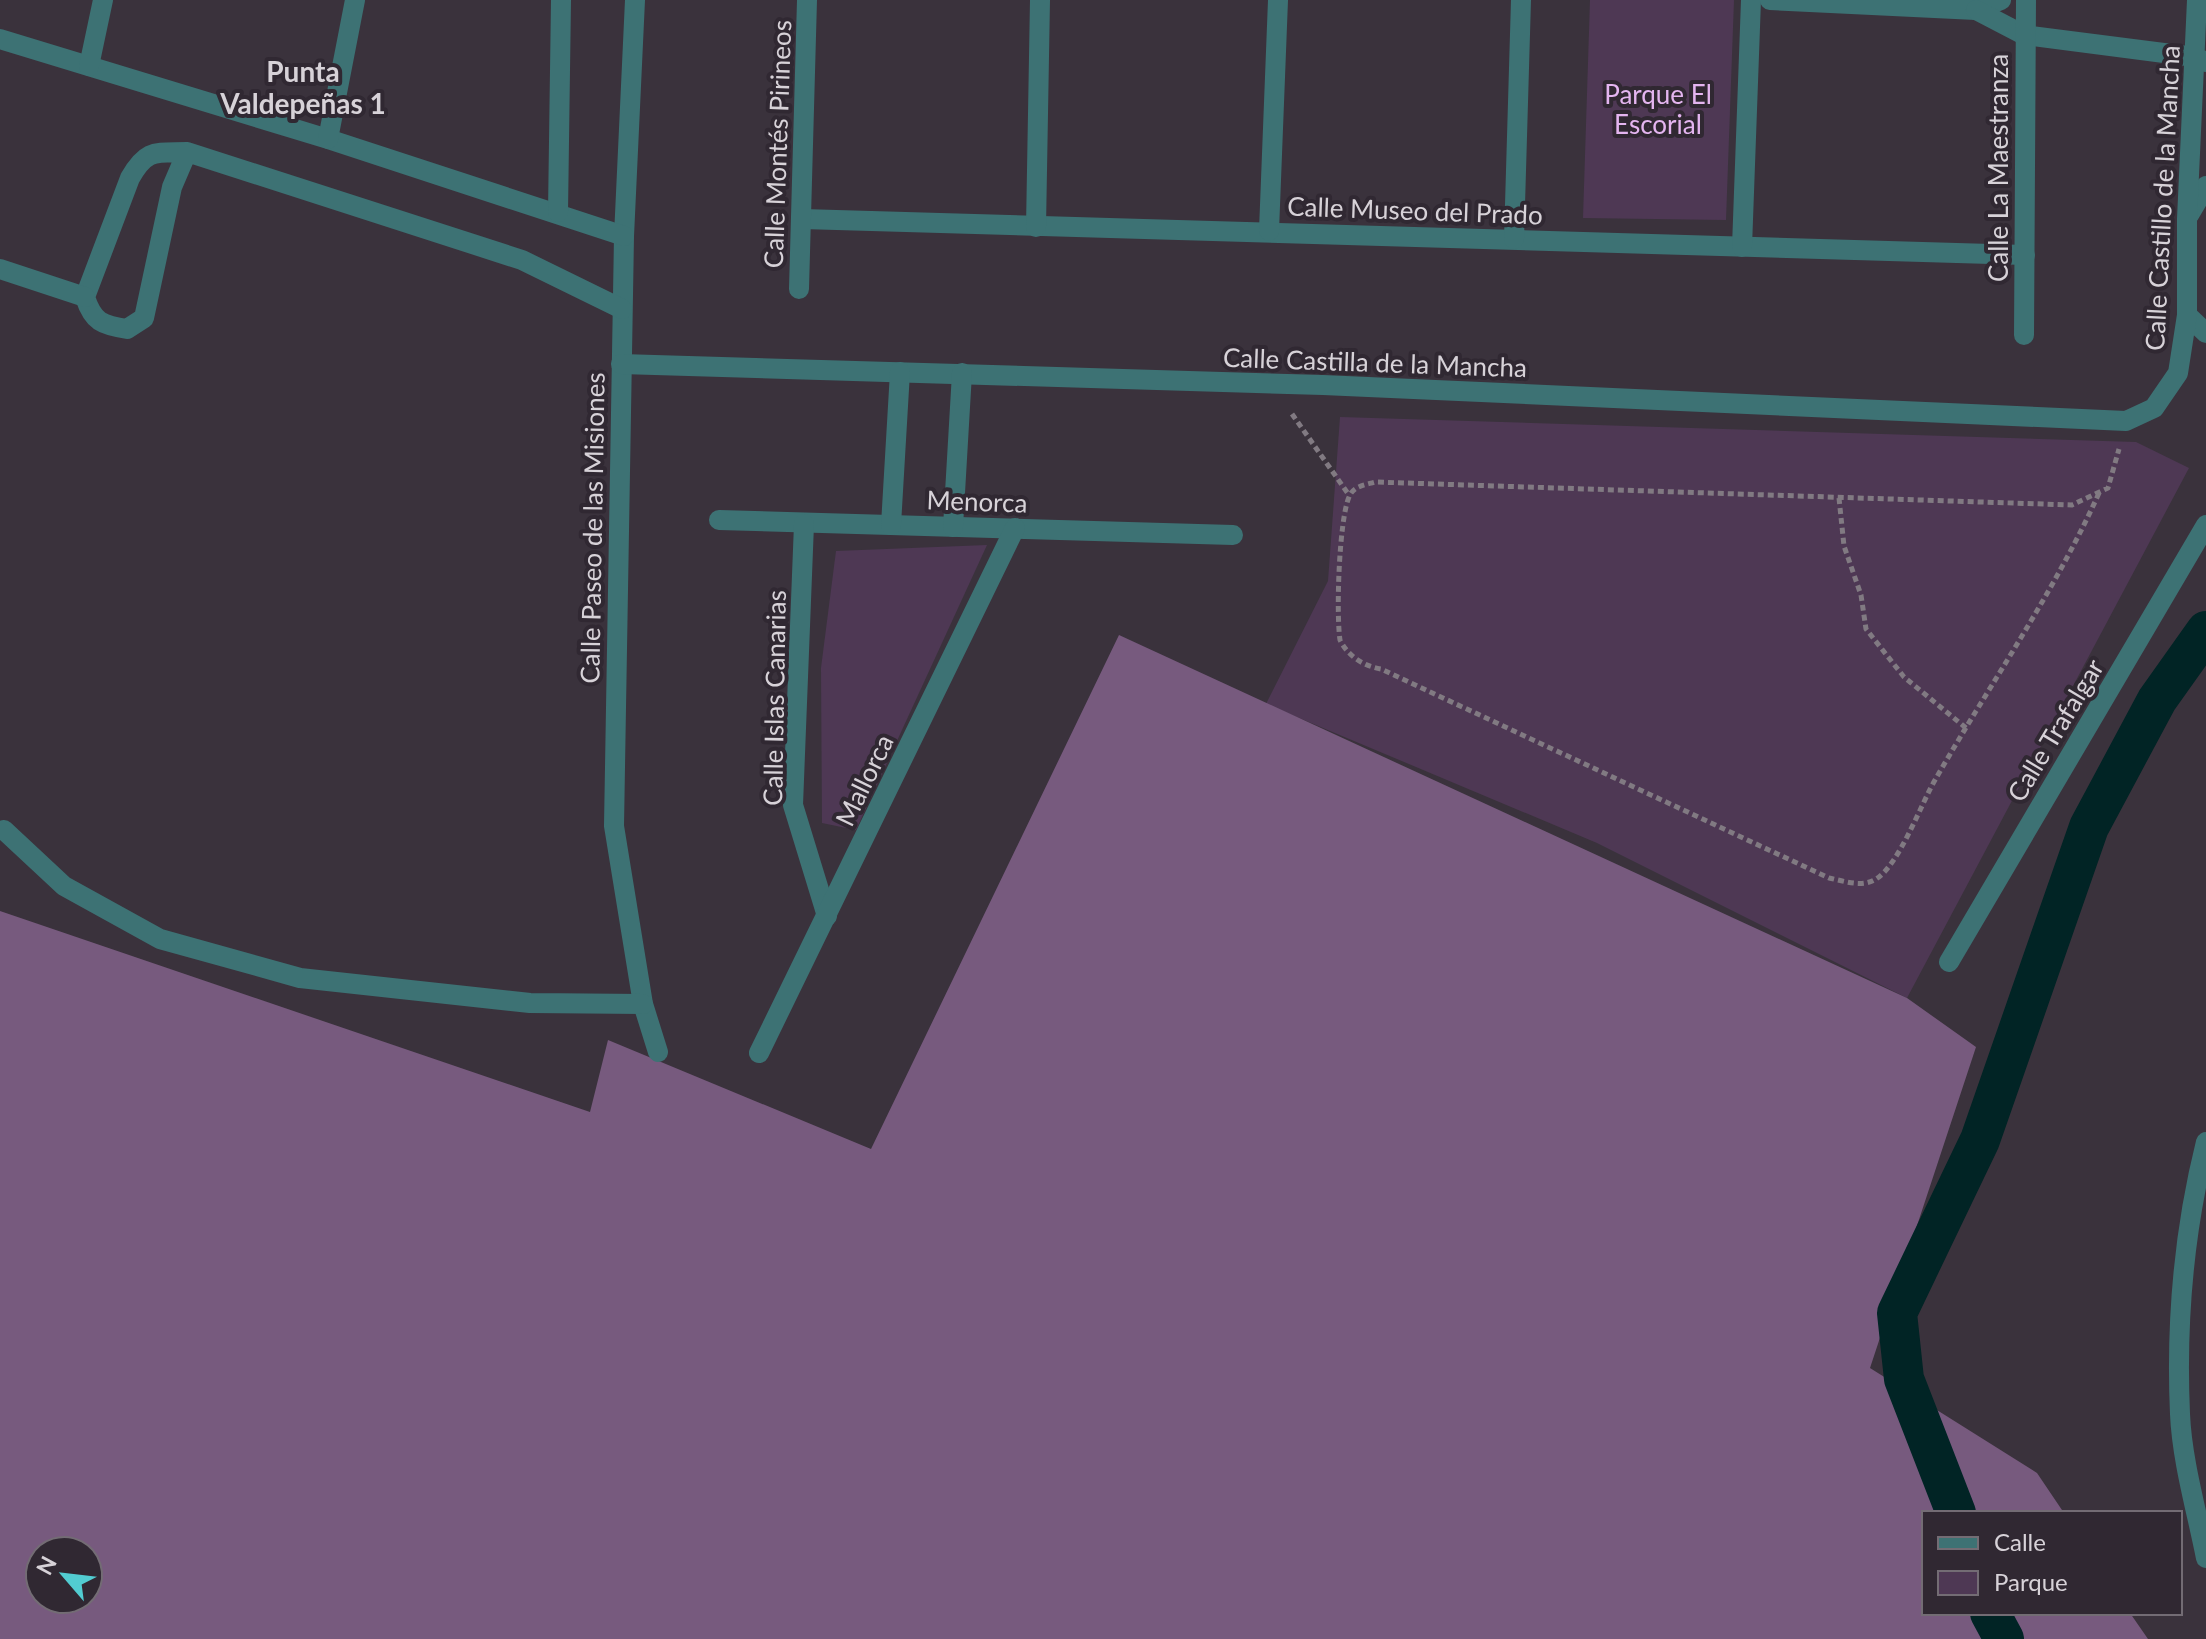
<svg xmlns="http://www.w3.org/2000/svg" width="2206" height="1639" viewBox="0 0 2206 1639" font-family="Lato,sans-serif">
	<rect width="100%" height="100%" fill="#3a323c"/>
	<!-- green -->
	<g fill="#4e3854">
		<path d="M 1590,0 L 1734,0 L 1726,220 L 1583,218 Z"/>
		<path d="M 1340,417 L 2136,442 L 2189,468 L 1907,998 L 1597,843 L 1266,704 L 1328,581 Z"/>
		<path d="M 987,545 L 856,830 L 822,823 L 821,668 L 836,551 Z"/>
	</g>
	<!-- forest -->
	<path fill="#775a7e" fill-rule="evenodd" d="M 1119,635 L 1907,998 L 1976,1047 L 1870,1368 L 2037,1473 L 2064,1513 L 1924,1513 L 1924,1613 L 2130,1613 L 2148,1639 L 0,1639 L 0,911 L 590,1112 L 608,1040 L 871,1149 ZM 40,1551 L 88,1551 L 88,1599 L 40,1599 Z"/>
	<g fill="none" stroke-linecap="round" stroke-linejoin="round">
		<!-- canal -->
		<g stroke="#012425" stroke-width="40">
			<path d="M 1956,1513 L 1904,1379 L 1897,1313 L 1980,1140 L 2089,827 L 2157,700 L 2206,631"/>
			<path d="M 1990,1613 L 2004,1639"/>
		</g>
		<!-- path -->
		<g stroke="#817a82" stroke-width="5" stroke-dasharray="6 4" stroke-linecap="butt">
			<path d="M 1292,414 L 1349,495"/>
			<path d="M 2099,493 C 2054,593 1990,684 1935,780 C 1921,804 1899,865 1876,879 C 1862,888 1844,881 1829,878 L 1381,669 C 1363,666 1348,656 1340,640 C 1336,613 1339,521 1349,497 C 1353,486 1365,485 1375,482 L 2072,505 L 2108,488 L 2119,449"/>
			<path d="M 1839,498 L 1844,546 L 1861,595 L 1866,629 L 1904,677 L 1966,728"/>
		</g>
		<!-- minor -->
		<g stroke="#3d7274" stroke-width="20">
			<path d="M 635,0 L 624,236 L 614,826 L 643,1004 L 658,1052"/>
			<path d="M 1770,0 L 1976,10 L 2001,0"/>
			<path d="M 1976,10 L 2024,35 L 2195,57 L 2206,62"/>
			<path d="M 0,39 L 328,139 L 624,236"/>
			<path d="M 89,66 L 103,0"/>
			<path d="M 328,139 L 355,0"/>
			<path d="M 187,152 L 172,187 L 144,318 L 127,329 C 102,325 93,322 85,297 L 130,178 C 147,148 156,153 187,152 L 522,260 L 622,309"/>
			<path d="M 558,212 L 561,0"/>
			<path d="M 2189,215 L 2206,186"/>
			<path d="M 802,219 L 2025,255"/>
			<path d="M 1036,227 L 1040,0"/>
			<path d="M 1269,231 L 1278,0"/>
			<path d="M 1514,239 L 1521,0"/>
			<path d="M 1742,247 L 1751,0"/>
			<path d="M 0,269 L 85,297"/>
			<path d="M 799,289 L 807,0"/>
			<path d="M 2187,315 L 2206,333"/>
			<path d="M 2024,335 L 2026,0"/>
			<path d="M 621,364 L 1323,385 L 2126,421 L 2154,408 L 2178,373 L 2187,315 L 2187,219 L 2197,0"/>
			<path d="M 719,520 L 1233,535"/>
			<path d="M 804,524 L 793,805 L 827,916"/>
			<path d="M 891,525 L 900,372"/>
			<path d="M 953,527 L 962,373"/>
			<path d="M 4,830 L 64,886 L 160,939 L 300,978 L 530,1003 L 643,1004"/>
			<path d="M 1949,962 L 2206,525"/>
			<path d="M 759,1053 L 1015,528"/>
			<path d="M 2206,1142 C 2184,1230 2176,1324 2180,1414 C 2182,1461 2197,1512 2206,1558"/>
		</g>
	</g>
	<g text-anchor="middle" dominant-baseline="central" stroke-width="8" stroke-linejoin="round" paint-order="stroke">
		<!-- park labels -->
		<g font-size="26" fill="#e4b5f0" stroke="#302832">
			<text x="1658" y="94">Parque El<tspan x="1658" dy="30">Escorial</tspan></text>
		</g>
		<!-- street labels -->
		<g font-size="26" fill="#d7d2d8" stroke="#302832">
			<text transform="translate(777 144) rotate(-88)">Calle Montés Pirineos</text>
			<text transform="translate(1998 168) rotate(-90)">Calle La Maestranza</text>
			<text transform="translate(2162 198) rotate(-87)">Calle Castillo de la Mancha</text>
			<text transform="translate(1415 210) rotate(2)">Calle Museo del Prado</text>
			<text transform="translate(1375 362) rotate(2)">Calle Castilla de la Mancha</text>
			<text transform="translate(977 501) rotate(2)">Menorca</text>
			<text transform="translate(592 528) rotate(-89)">Calle Paseo de las Misiones</text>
			<text transform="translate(774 698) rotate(-89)">Calle Islas Canarias</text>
			<text transform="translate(2055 730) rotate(-59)">Calle Trafalgar</text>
			<text transform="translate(864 780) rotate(-64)">Mallorca</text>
		</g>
		<!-- neighbourhood labels -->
		<g font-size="28" font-weight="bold" fill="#d7d2d8" stroke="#302832">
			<text x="303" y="71">Punta<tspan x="303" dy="32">Valdepeñas 1</tspan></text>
		</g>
	</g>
	<!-- legend -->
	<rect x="1922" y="1511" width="260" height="104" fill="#302832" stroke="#736c74" stroke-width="2"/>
	<rect x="1938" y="1537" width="40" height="12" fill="#3d7274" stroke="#736c74" stroke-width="2"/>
	<text x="1994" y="1551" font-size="24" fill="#d7d2d8">Calle</text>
	<rect x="1938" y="1571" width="40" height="24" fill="#4e3854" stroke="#736c74" stroke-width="2"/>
	<text x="1994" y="1591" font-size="24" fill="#d7d2d8">Parque</text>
	<!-- north arrow -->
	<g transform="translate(64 1575) rotate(298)"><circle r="38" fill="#302832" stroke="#736c74" stroke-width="2"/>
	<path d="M0-6L14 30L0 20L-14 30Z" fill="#52ccd1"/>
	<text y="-12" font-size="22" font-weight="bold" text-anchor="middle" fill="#d7d2d8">N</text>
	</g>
</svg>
